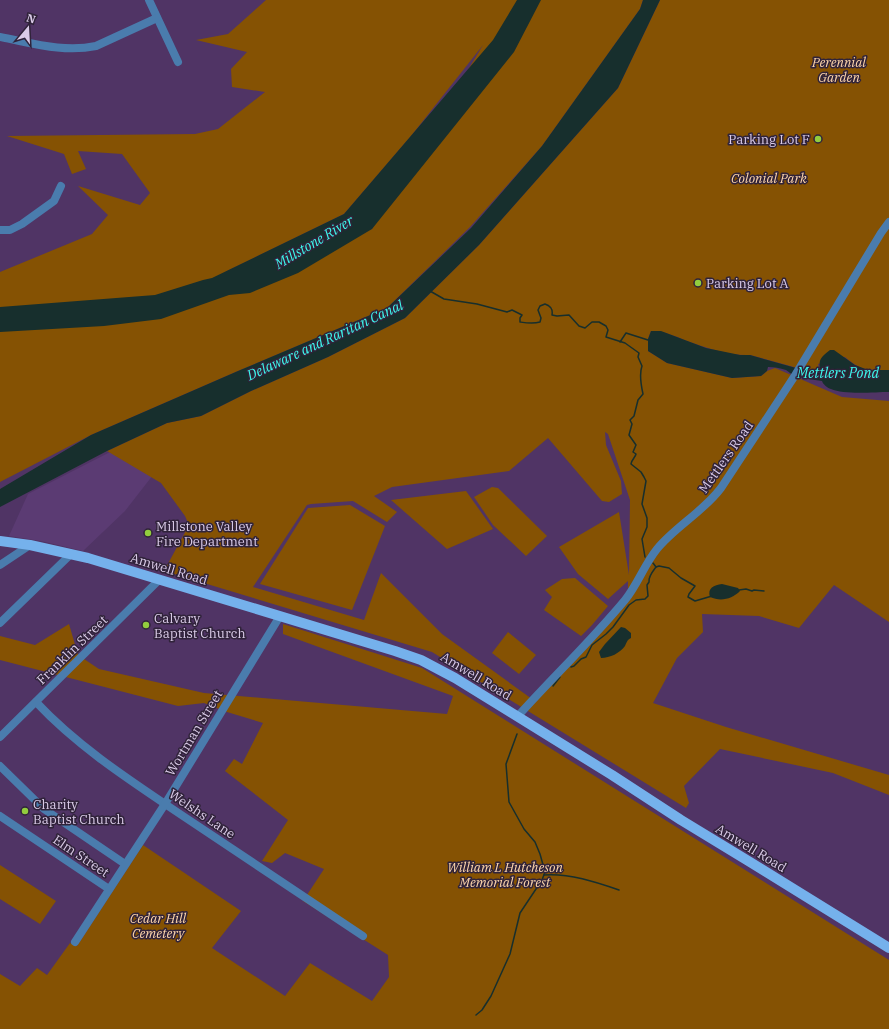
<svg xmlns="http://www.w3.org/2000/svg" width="889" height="1029" viewBox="0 0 889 1029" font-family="'IBM Plex Serif',serif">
	<rect width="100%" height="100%" fill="#503465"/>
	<!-- built -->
	<path fill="#5b3b73" d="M 161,426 L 160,466 L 125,511 L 83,551 L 41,541 L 9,536 L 28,494 Z"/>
	<!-- green -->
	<g fill="#855203" fill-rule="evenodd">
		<path d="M 266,0 L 643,0 L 640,9 L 542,146 L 470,227 L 387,308 L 238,371 L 91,435 L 0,482 L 0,272 L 92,234 L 108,215 L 78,186 L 140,205 L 150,193 L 122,154 L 78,151 L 86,169 L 72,174 L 64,154 L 7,136 L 195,134 L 218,129 L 265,92 L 232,87 L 231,69 L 247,52 L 196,40 L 228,34 ZM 483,45 L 372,229 L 225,272 L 344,214 L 411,136 Z"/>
		<path d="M 660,0 L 889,0 L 889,370 C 868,370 861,371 845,357 L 818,364 L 820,372 L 812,372 L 750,355 C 729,356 707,348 687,341 C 675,336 664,331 651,331 L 648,339 L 648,351 L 667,363 L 732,378 L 761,376 L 767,371 L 775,368 L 842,397 L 889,401 L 889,622 L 834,585 L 799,628 L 759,616 L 702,614 L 703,632 L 677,658 L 653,703 L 726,727 L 889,775 L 889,795 L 833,773 L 720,749 L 684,786 L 689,803 L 686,808 L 432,652 L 164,571 L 189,525 L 185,516 L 161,483 L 107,451 L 167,423 L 201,416 L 251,391 L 328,357 L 405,318 L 479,245 L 618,88 ZM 605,432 L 608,434 L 630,500 L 629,575 L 619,512 L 559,547 L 578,574 L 608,599 L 628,581 L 628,594 L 532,699 L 442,634 L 381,573 L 364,620 L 253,587 L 307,505 L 311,504 L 353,501 L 387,522 L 397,512 L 374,496 L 392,487 L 509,471 L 548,438 L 602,501 L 609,502 L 622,494 L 621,481 L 606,445 Z"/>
		<path d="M 492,487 L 498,488 L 547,536 L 526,556 L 493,525 L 474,497 Z"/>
		<path d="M 466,491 L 493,529 L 447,549 L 391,500 Z"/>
		<path d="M 350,505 L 385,526 L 352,610 L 260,584 L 308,508 Z"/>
		<path d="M 575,578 L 608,606 L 592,625 L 581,636 L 544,610 L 552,597 L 545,590 L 562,579 Z"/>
		<path d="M 69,624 L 78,655 L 99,669 L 204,693 L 447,714 L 453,696 L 283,634 L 283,624 L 422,668 L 889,960 L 889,1029 L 0,1029 L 0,974 L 20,986 L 37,968 L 47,975 L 70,943 L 77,946 L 143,845 L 241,911 L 212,948 L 285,996 L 310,963 L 372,1001 L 389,977 L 388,955 L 303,901 L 324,869 L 285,853 L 272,863 L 262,861 L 288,820 L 225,771 L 234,759 L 242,764 L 263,723 L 227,712 L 204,703 L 178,706 L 0,660 L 0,636 L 35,645 Z"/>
		<path d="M 508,632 L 536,655 L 519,674 L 492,653 Z"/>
		<path d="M 0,865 L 56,901 L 40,924 L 0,899 Z"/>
	</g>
	<!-- water -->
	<g fill="#172f2d">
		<path d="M 517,0 L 541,0 L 514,52 L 372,229 L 298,273 L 250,293 L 229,295 L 161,319 L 104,326 L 0,332 L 0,307 L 155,295 L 203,280 L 212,278 L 344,214 L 493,40 Z"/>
		<path d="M 643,0 L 660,0 L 618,88 L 479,245 L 405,318 L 328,357 L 251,391 L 201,416 L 167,423 L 107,451 L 0,507 L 0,489 L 91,435 L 238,371 L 387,308 L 471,228 L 542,146 L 640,9 Z"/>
		<path d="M 651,331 L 661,331 L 706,348 L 740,355 L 750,355 L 796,368 L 809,373 L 812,372 L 820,373 C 819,359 819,359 830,350 L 834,350 L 855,365 L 868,370 L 889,370 L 889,392 C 874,392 844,395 831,389 C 827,388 823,384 822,381 C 813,380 803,378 794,375 C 791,374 789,372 786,370 C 780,368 774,367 768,367 L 767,371 L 761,376 L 732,378 L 667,363 L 648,351 L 648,339 Z"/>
		<path d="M 722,584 L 738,588 L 740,591 C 732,599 721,602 710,597 C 707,588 714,585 722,584 Z"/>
		<path d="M 621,627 L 625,628 L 631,633 L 631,638 C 627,640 627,642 625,646 C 620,653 610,658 601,658 L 599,652 L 605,644 Z"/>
	</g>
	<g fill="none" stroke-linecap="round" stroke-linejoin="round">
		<!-- stream -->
		<g stroke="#172f2d" stroke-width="1.5">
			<path d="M 430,291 L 444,299 L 477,304 L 507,312 L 512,310 L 522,315 L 520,318 L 520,322 C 527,323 533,324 540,322 L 541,318 L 538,310 L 540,306 L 545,304 C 551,306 553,309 552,315 L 557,316 L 569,315 L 579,326 L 585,328 L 592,322 L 599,322 L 606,326 L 608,330 L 606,337 L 625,343 L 639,353 L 638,357 L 642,366 C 639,374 641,385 643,394 L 638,400 L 634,416 L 630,420 L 632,424 L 629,435 L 636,445 L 633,452 L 636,454 C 635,458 632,459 631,464 L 641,472 L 644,477 L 646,481 L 642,504 L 647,518 L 647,527 L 642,539 L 645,557"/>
			<path d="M 620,342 L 626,333 L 648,340"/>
			<path d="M 656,567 L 659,566 L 669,568 L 681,578 L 695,586 L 689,594 L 688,597 L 695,601 L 712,596"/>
			<path d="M 739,590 L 746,589 L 752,591 L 754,590 L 764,591"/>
			<path d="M 571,667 L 574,666 L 581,659 L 586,657 L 592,645 L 606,634 L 613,627 L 629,605 L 636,600 L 645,599 L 648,596 L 647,585 L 649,582 C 648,577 653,571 656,567 L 653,563"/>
			<path d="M 553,686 L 560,677"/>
			<path d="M 544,875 C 569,873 596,882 619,890"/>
			<path d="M 476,1015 L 482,1010 L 491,996 L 510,954 L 520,913 L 542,880 L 545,872 L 540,854 L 535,842 L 524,829 L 509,802 L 506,764 L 517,734"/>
		</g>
		<!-- minor -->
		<g stroke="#4a7cad" stroke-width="8">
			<path d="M 149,0 L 178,62"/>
			<path d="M 0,37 C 32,43 64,53 96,46 L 157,18"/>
			<path d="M 0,230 L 10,230 L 22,224 L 54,201 L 61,186"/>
			<path d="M 0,565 L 30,545"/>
			<path d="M 0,623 L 71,554"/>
			<path d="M 36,702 C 79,748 134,783 186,818 C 245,858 304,897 363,936"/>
			<path d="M 518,716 C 553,677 591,641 625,600 C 638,584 644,565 657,549 C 676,526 703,512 721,488 L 794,377 L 881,233 L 889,222"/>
			<path d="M 0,737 L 159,580"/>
			<path d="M 0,766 L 44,809 L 125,864"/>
			<path d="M 0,816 L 109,889"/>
			<path d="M 75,942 L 165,804 L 280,616"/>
		</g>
		<!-- major -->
		<path stroke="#75b1ec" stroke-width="10" d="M 0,541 L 30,545 L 88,558 L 395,651 L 421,660 L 455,678 L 612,775 L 681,820 L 750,862 L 889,948"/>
	</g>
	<!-- markers -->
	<g fill="#92cd3e" stroke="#30233a" stroke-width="1.5">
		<circle cx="818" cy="139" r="4"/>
		<circle cx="698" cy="283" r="4"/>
		<circle cx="148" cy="533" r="4"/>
		<circle cx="146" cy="625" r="4"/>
		<circle cx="25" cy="811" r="4"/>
	</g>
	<g text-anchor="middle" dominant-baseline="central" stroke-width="3" stroke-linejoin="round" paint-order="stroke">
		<!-- park labels -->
		<g font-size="13" font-style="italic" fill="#ffd7ac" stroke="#30233a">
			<text x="839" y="62">Perennial<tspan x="839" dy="15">Garden</tspan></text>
			<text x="769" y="178">Colonial Park</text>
			<text x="505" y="867">William L Hutcheson<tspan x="505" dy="15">Memorial Forest</tspan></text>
			<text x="158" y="918">Cedar Hill<tspan x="158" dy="15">Cemetery</tspan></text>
		</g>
		<!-- poi labels -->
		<g font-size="13" fill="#dacbe8" stroke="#30233a" text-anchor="start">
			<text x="810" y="139" text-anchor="end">Parking Lot F</text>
			<text x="706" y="283">Parking Lot A</text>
			<text x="156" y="526">Millstone Valley<tspan x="156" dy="15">Fire Department</tspan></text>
			<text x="154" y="618">Calvary<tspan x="154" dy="15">Baptist Church</tspan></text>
			<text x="33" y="804">Charity<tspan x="33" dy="15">Baptist Church</tspan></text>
		</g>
		<!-- street labels -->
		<g font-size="13" fill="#dacbe8" stroke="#30233a">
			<text transform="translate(726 457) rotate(-55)">Mettlers Road</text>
			<text transform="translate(169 569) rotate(17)">Amwell Road</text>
			<text transform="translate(72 650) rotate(-44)">Franklin Street</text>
			<text transform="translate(476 676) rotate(31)">Amwell Road</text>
			<text transform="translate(194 733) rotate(-59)">Wortman Street</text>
			<text transform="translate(202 814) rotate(34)">Welshs Lane</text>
			<text transform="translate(751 848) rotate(31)">Amwell Road</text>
			<text transform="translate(81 856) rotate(34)">Elm Street</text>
		</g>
		<!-- water labels -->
		<g font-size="14" font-style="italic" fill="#3df9ee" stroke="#30233a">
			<text transform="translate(314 242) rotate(-31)">Millstone River</text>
			<text transform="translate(325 340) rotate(-25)">Delaware and Raritan Canal</text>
			<text x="838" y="373">Mettlers Pond</text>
		</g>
	</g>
	<!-- north arrow -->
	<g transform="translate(28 28) rotate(18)" stroke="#30233a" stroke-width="3" paint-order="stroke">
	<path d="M0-3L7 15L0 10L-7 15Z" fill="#dacbe8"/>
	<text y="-6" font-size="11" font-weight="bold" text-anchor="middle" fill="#dacbe8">N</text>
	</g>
</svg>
